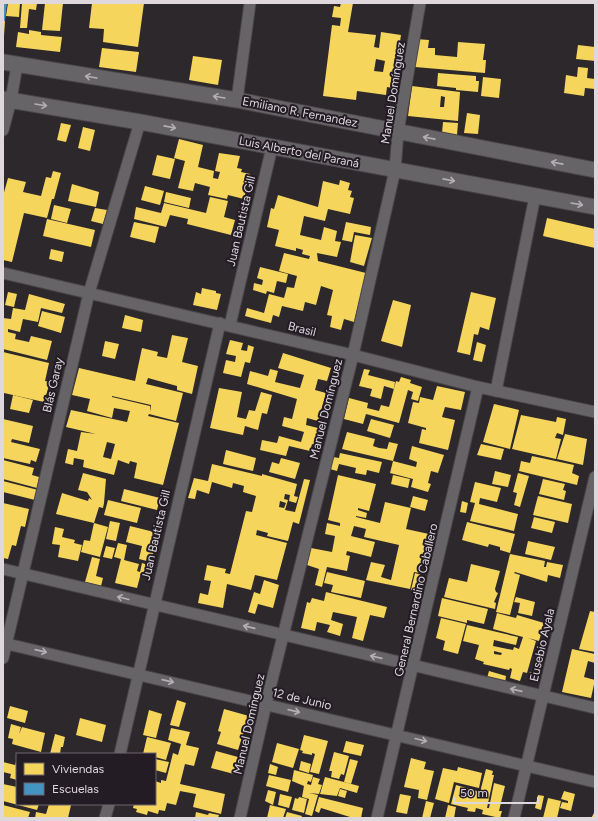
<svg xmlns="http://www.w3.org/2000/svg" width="598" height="821" viewBox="0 0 598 821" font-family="Figtree,sans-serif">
	<rect width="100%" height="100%" fill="#2c282c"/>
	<!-- homes -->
	<g fill="#f6d55c" fill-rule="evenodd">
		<path d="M 8,3 L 20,3 L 19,17 L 6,16 Z"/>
		<path d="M 22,3 L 37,3 L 36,10 L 29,9 L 27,28 L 20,28 Z"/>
		<path d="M 45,3 L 63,3 L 60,31 L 42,30 Z"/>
		<path d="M 92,3 L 144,3 L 138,47 L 103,42 L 104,29 L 89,28 Z"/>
		<path d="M 341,3 L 353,3 L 348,32 L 376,35 L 374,47 L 379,48 L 381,32 L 401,35 L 393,88 L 387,87 L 386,95 L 357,91 L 356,100 L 323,96 L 332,25 L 340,26 L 341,18 L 332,17 L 334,6 L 340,7 ZM 376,59 L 385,61 L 383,72 L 374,71 Z"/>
		<path d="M 3,21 L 5,21 L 4,36 L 3,36 Z"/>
		<path d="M 29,30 L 41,32 L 41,35 L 62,37 L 60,52 L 16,47 L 18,32 L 29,34 Z"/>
		<path d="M 416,39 L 429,40 L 428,48 L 435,48 L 435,55 L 457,57 L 458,42 L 485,44 L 483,60 L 486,60 L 485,73 L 415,67 Z"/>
		<path d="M 578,45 L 595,47 L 595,61 L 576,59 Z"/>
		<path d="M 102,48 L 139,52 L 136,72 L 99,67 Z"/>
		<path d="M 193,56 L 222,60 L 218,85 L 189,80 Z"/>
		<path d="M 578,67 L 588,68 L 587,78 L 595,79 L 595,89 L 585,88 L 584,96 L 564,93 L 566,75 L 577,77 Z"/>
		<path d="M 438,73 L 476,76 L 476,81 L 479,81 L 478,92 L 456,90 L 456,88 L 437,86 Z"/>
		<path d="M 483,77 L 501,79 L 499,98 L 481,96 Z"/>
		<path d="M 412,86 L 460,92 L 458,121 L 408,116 ZM 441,96 L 445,97 L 444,107 L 440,107 Z"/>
		<path d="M 467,113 L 480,115 L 478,134 L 464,133 Z"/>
		<path d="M 443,122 L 458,123 L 457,135 L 442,133 Z"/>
		<path d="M 61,123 L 71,125 L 66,142 L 57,140 Z"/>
		<path d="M 83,127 L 95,130 L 90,151 L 78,148 Z"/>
		<path d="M 179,139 L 203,145 L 198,167 L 214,171 L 213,178 L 218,179 L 220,172 L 215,171 L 219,153 L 240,156 L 237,168 L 242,169 L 241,172 L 250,174 L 244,199 L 228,195 L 227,199 L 208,195 L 210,187 L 195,183 L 193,191 L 178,188 L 185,161 L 174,158 Z"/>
		<path d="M 157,155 L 175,159 L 170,179 L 152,175 Z"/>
		<path d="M 53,171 L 61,173 L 54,199 L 52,199 L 47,218 L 24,213 L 12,262 L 3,260 L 3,196 L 8,178 L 26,182 L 23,192 L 41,196 L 46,177 L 51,178 Z"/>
		<path d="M 340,180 L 350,183 L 348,190 L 352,191 L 350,197 L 354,198 L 350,214 L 328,209 L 325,221 L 304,216 L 300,235 L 321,240 L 324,227 L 337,231 L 335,241 L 341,242 L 337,257 L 317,253 L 318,261 L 366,273 L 354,322 L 344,319 L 341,330 L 330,327 L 332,316 L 327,315 L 333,290 L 321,286 L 316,305 L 305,302 L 303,311 L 282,306 L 279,317 L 273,315 L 271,323 L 245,316 L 247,308 L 264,313 L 269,294 L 284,298 L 287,287 L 294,288 L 297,276 L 279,271 L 284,253 L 309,259 L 310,256 L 302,254 L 303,250 L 296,248 L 296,251 L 275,246 L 279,230 L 267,227 L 271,208 L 274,209 L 278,195 L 318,207 L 323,181 L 339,185 Z"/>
		<path d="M 72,184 L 99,192 L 96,207 L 68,201 Z"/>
		<path d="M 145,186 L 164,191 L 160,205 L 141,200 Z"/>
		<path d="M 166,192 L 191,198 L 189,208 L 164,202 Z"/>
		<path d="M 210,197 L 228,201 L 224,217 L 235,220 L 231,235 L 187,224 L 188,219 L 170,215 L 166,227 L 134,219 L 136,207 L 161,213 L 164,203 L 206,213 Z"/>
		<path d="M 54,205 L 71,209 L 67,223 L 51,219 Z"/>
		<path d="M 95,208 L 107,210 L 103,224 L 91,221 Z"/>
		<path d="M 547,218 L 595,229 L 595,248 L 543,236 Z"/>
		<path d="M 47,219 L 95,230 L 91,247 L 43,236 Z"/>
		<path d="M 134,222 L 159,227 L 155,243 L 130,237 Z"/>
		<path d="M 346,222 L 371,227 L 370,235 L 354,232 L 352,242 L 342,240 Z"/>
		<path d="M 355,235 L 372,238 L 364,266 L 350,262 Z"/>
		<path d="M 51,249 L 64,252 L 62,262 L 49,259 Z"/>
		<path d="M 260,267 L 288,274 L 286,283 L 277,281 L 274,293 L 267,291 L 266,294 L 253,290 L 254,283 L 262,285 L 263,280 L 257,278 Z"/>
		<path d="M 202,288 L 216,291 L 216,293 L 221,294 L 217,310 L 193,305 L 196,292 L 201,294 Z"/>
		<path d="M 8,292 L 17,294 L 14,307 L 5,305 Z"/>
		<path d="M 471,292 L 496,298 L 489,330 L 480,327 L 478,335 L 474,334 L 470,355 L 457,352 Z"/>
		<path d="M 29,294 L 65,304 L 62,313 L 41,308 L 38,322 L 23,319 L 20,332 L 8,329 L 8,332 L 16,334 L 15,339 L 29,342 L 31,336 L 52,341 L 47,360 L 3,349 L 3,318 L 11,319 L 13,308 L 25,310 Z"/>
		<path d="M 393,300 L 411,305 L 402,347 L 381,341 Z"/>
		<path d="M 42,311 L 65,317 L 61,333 L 38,326 Z"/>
		<path d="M 125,315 L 143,320 L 141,332 L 122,328 Z"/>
		<path d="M 172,335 L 188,338 L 182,362 L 198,366 L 192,394 L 177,390 L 177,386 L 148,378 L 146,384 L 183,393 L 176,421 L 149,414 L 148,416 L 179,423 L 163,485 L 134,478 L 137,463 L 130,461 L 129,464 L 118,460 L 114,475 L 83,467 L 84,460 L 74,458 L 73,465 L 65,463 L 68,449 L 77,451 L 81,432 L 96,434 L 66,427 L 71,410 L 127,422 L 130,411 L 114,408 L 112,418 L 87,411 L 90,399 L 72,395 L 79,368 L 135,381 L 142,348 L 158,352 L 157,356 L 167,358 ZM 112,396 L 151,405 L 150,412 L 150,406 L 112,397 ZM 107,442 L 115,444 L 111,459 L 103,457 Z"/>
		<path d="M 230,340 L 243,343 L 241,350 L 247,351 L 248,345 L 254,347 L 250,363 L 245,362 L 241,377 L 223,373 L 226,360 L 235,362 L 236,356 L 226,354 Z"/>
		<path d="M 105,341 L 119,344 L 115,359 L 102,356 Z"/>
		<path d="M 477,342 L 486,345 L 482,362 L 473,360 Z"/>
		<path d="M 3,352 L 49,363 L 45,381 L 50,382 L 44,402 L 4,393 Z"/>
		<path d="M 283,353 L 331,368 L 327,381 L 318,379 L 315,390 L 326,393 L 318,421 L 307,418 L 306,425 L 322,429 L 317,446 L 312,444 L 310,451 L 289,446 L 286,456 L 260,450 L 262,440 L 277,443 L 279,436 L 301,442 L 304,432 L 282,426 L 284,417 L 292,419 L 297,399 L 247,384 L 250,371 L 268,376 L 270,369 L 278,371 L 275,382 L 300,388 L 304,375 L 278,368 Z"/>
		<path d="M 364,369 L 370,370 L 368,375 L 395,382 L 394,389 L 384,386 L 381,399 L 370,396 L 372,389 L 359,386 Z"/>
		<path d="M 401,377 L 411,380 L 410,383 L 422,387 L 418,401 L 411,399 L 413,392 L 408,390 L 399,423 L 366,414 L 363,424 L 344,419 L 349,398 L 368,403 L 367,408 L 379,411 L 381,405 L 389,407 L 396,381 L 399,382 Z"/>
		<path d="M 437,386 L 465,392 L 461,410 L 445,407 L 442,417 L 455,420 L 448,450 L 419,443 L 422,429 L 426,430 L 426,428 L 408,423 L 413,402 L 419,403 L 420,397 L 433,400 Z"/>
		<path d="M 219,388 L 242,392 L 237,417 L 246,419 L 249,410 L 255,411 L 261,392 L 272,395 L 267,414 L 262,413 L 258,430 L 245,426 L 243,435 L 210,428 Z"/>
		<path d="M 13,395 L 33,400 L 29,413 L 10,409 Z"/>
		<path d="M 494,404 L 519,410 L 510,449 L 483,442 Z"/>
		<path d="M 521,415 L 556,422 L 557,417 L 566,419 L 563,435 L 557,433 L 555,438 L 561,439 L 556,459 L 512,449 Z"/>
		<path d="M 3,419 L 33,426 L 29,443 L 12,439 L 11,442 L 40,449 L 36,462 L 31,460 L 30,464 L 3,458 Z"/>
		<path d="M 371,419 L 394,425 L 390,438 L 367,431 Z"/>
		<path d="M 347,432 L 375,439 L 373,446 L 379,448 L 387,449 L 389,442 L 398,444 L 393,461 L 342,449 Z"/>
		<path d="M 565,434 L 587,439 L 583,465 L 557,459 Z"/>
		<path d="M 481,444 L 504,449 L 501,460 L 477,455 Z"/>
		<path d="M 412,446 L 444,455 L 438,473 L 431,471 L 428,483 L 431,484 L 428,492 L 411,487 L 413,479 L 390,473 L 393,461 L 416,467 L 417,462 L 409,459 Z"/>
		<path d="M 226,450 L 256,458 L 253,471 L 223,464 Z"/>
		<path d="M 340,453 L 382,462 L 379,473 L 367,470 L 366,475 L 355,473 L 356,468 L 339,464 L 337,471 L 330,469 L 333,457 L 339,458 Z"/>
		<path d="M 532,456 L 574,465 L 572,473 L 579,476 L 577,485 L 519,471 L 521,461 L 530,463 Z"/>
		<path d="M 281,458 L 300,463 L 295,479 L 269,472 L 272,462 L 279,464 Z"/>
		<path d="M 3,460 L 34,468 L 32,475 L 39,477 L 37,488 L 3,479 Z"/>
		<path d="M 212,464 L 262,476 L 262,474 L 297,484 L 294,496 L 298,497 L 296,503 L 289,501 L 290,495 L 285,494 L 284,499 L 288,500 L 285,510 L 295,512 L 304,479 L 310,480 L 299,524 L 293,522 L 288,541 L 267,536 L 268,533 L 257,530 L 256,535 L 287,543 L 277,580 L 255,575 L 251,590 L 227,584 L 223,608 L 198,603 L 200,593 L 208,595 L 211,581 L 204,580 L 207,565 L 226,569 L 225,573 L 230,574 L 246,511 L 252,512 L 256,496 L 243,492 L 244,486 L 233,483 L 232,488 L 212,482 L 209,494 L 197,490 L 195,499 L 188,498 L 194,478 L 208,481 ZM 280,501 L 286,503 L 284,508 L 279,507 Z"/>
		<path d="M 495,471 L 511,475 L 508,487 L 492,484 Z"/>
		<path d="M 83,473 L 106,479 L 104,503 L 103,508 L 99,507 L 94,523 L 56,514 L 62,493 L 88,501 L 89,498 L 92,500 L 87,492 L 78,490 Z"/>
		<path d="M 518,473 L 529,476 L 520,507 L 514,505 L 517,493 L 513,492 Z"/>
		<path d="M 338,475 L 376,484 L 369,511 L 358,508 L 358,510 L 367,513 L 366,518 L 356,516 L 356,517 L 380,523 L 385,502 L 411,508 L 406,529 L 429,534 L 420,573 L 414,572 L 410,589 L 366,580 L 371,562 L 385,565 L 381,577 L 391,580 L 399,545 L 364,537 L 366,529 L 354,526 L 351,536 L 375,542 L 371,557 L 347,551 L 346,555 L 350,556 L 347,571 L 327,567 L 322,587 L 315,585 L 319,569 L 307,565 L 311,548 L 332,552 L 335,536 L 325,534 L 327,523 L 340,526 L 340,523 L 328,520 Z"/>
		<path d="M 393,475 L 410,479 L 408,488 L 391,484 Z"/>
		<path d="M 543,479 L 565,484 L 563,490 L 566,491 L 564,500 L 539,494 Z"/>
		<path d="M 3,481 L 38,490 L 35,500 L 3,492 Z"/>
		<path d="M 475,482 L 501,488 L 497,502 L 480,498 L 479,504 L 518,514 L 514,531 L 470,521 L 475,503 L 470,502 Z"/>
		<path d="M 124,489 L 160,498 L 157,510 L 121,501 Z"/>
		<path d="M 413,496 L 428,500 L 425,511 L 410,507 Z"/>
		<path d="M 538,496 L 572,504 L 568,523 L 533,515 Z"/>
		<path d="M 108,500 L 141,508 L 137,523 L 104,515 Z"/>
		<path d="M 462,501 L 468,503 L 466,513 L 460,512 Z"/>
		<path d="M 3,503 L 29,509 L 25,527 L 21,526 L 16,546 L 12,545 L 8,559 L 3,558 Z"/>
		<path d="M 534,517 L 555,522 L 552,533 L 531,528 Z"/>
		<path d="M 110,521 L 120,523 L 116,541 L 106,539 Z"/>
		<path d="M 467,522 L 515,534 L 510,553 L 500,550 L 500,547 L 489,544 L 488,547 L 462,540 Z"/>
		<path d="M 94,523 L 108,527 L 100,557 L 81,552 L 84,540 L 90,541 Z"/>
		<path d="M 130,526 L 158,533 L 151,562 L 139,559 L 142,546 L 126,542 Z"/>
		<path d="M 55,527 L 64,529 L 62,537 L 75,540 L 74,543 L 82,545 L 78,561 L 58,557 L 60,545 L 52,544 Z"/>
		<path d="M 528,541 L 555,547 L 551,560 L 525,554 Z"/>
		<path d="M 118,543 L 127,545 L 124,560 L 139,564 L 137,571 L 140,572 L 142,563 L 148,565 L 146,575 L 141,573 L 137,588 L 115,583 L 121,559 L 114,557 Z"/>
		<path d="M 106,546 L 115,548 L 112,559 L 103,557 Z"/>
		<path d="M 510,554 L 545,561 L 544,567 L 546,567 L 547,562 L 563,565 L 560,578 L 548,575 L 547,582 L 515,572 L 514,573 L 520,575 L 510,615 L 496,612 Z"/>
		<path d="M 92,557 L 100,559 L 96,576 L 103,578 L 101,586 L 85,582 Z"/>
		<path d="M 471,564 L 500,571 L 495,589 L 496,592 L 498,593 L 494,602 L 496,603 L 495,609 L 444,597 L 449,578 L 467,582 Z"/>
		<path d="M 327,572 L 365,581 L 361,598 L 331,592 L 333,585 L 324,583 Z"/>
		<path d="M 415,573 L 421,575 L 417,591 L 411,590 Z"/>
		<path d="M 264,580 L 279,585 L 273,608 L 258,604 L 255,614 L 248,612 L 254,592 L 260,594 Z"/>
		<path d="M 326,592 L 387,607 L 384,618 L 370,615 L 363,641 L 352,638 L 357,617 L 333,612 L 331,620 L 343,624 L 340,636 L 327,632 L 330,625 L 317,622 L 315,631 L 301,628 L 307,602 L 310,603 L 312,598 L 324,601 Z"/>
		<path d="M 516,597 L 535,602 L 532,616 L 518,613 L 520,603 L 514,602 Z"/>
		<path d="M 442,598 L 488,609 L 484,624 L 467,620 L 467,623 L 438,616 Z"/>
		<path d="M 590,611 L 595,612 L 595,652 L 579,649 Z"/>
		<path d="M 497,613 L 516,618 L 517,615 L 544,623 L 539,641 L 528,638 L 536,641 L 527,673 L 523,672 L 520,681 L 510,678 L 512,669 L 510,668 L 509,670 L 483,664 L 484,662 L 475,659 L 479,645 L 463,641 L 467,625 L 518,637 L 516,645 L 494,640 L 493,646 L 513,650 L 514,647 L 519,649 L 523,637 L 493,629 ZM 494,651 L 502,653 L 501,655 L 494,654 Z"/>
		<path d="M 441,618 L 466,624 L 458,654 L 443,650 L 445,641 L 436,638 Z"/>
		<path d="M 572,649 L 595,654 L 595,663 L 588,661 L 584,677 L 595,680 L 591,698 L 562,692 Z"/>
		<path d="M 489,671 L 506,676 L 505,683 L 487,678 Z"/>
		<path d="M 530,672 L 536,674 L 534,681 L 528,680 Z"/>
		<path d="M 177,700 L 186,703 L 179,727 L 170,725 Z"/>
		<path d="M 10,706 L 28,711 L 25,723 L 7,718 Z"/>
		<path d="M 224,709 L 249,716 L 238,750 L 217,744 L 221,732 L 218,731 Z"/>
		<path d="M 149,710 L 162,714 L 156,738 L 143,735 Z"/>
		<path d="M 80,718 L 106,725 L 102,742 L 76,735 Z"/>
		<path d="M 11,724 L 21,727 L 19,734 L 22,727 L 45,733 L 41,752 L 12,744 L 13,739 L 8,738 Z"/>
		<path d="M 171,728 L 190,732 L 186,745 L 199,748 L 194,766 L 185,764 L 180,784 L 225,794 L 221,814 L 193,807 L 196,794 L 180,791 L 176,805 L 167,803 L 165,811 L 159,810 L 158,814 L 148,811 L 147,815 L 136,812 L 137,809 L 133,808 L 134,804 L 155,804 L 155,781 L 161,783 L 161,780 L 166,781 L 173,753 L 178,755 L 181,744 L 168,740 Z"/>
		<path d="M 55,734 L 65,737 L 63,747 L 61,747 L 60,754 L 50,754 Z"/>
		<path d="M 304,735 L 328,741 L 319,774 L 310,772 L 315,754 L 312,753 L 312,755 L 302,753 L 303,751 L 300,750 Z"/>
		<path d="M 147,737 L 171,743 L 166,760 L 155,757 L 155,754 L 143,754 Z"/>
		<path d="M 346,741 L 364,745 L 361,756 L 343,752 Z"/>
		<path d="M 277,743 L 299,749 L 293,768 L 272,762 Z"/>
		<path d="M 216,751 L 238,757 L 234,774 L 211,768 Z"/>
		<path d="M 334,752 L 349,756 L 344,775 L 341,774 L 339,779 L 331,777 L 332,771 L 329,771 Z"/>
		<path d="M 411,758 L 426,762 L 424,769 L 434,771 L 427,800 L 418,798 L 419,790 L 404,787 Z"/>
		<path d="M 17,759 L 17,780 L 10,778 L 11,774 L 3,772 L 3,762 L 15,765 Z"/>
		<path d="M 155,759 L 169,762 L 166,773 L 155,770 Z"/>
		<path d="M 350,759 L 358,761 L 351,784 L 344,782 Z"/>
		<path d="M 301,761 L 311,764 L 309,773 L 299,770 Z"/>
		<path d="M 270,764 L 278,767 L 276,775 L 268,773 Z"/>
		<path d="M 458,767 L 482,773 L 479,788 L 454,782 L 449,803 L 435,799 L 443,768 L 457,771 Z"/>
		<path d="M 486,769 L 493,771 L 492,775 L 494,775 L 487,808 L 489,808 L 494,783 L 505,786 L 499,811 L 502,811 L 500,818 L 482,814 L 483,810 L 476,808 L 475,812 L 467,811 L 468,808 L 451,804 L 456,785 L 480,792 Z"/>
		<path d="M 294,770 L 313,775 L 311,782 L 308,781 L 307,784 L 311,785 L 313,777 L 320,779 L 318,784 L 322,785 L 319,794 L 309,793 L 318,795 L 312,816 L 305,814 L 309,799 L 302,797 L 304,786 L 292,781 Z"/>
		<path d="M 269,775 L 291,780 L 288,792 L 266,786 Z"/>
		<path d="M 325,777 L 359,786 L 357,793 L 340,788 L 337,796 L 320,794 Z"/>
		<path d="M 3,784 L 17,787 L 17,804 L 39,804 L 37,810 L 3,801 Z"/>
		<path d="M 340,789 L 347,791 L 345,798 L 338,796 Z"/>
		<path d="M 268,790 L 276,792 L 273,805 L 265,801 Z"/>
		<path d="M 564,791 L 575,794 L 571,811 L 560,808 L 562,802 L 568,803 L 568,801 L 561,799 Z"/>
		<path d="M 280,794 L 292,797 L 289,808 L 278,805 Z"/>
		<path d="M 400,794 L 411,796 L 407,814 L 396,812 Z"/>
		<path d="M 538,795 L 544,796 L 541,810 L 535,808 Z"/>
		<path d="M 299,797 L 307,799 L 304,813 L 292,810 L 295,798 L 298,799 Z"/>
		<path d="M 319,797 L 363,808 L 361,818 L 350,817 L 321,808 L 319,813 L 315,811 Z"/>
		<path d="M 548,798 L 561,801 L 557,818 L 543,818 Z"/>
		<path d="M 426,801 L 434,803 L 430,818 L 422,818 Z"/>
		<path d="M 49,804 L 71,805 L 68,818 L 35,818 L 36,812 L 46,814 Z"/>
		<path d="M 3,805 L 30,812 L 28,818 L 3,818 Z"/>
		<path d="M 270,805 L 286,809 L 283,818 L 267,818 Z"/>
		<path d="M 448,805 L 456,807 L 454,818 L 445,818 Z"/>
		<path d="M 595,810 L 595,818 L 591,818 L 593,815 Z"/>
		<path d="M 196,812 L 208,815 L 209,813 L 219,815 L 218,818 L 195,818 Z"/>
		<path d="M 287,812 L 302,816 L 301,818 L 285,818 Z"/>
	</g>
	<!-- schools -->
	<path fill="#4393c3" d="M 3,3 L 7,3 L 5,21 L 3,21 Z"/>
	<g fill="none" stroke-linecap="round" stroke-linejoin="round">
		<defs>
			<g id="street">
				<path d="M 237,100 L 250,3"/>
				<path d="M 3,130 L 11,100 L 17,65"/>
				<path d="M 3,273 L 353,355 L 478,387 L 595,412"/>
				<path d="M 230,325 L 272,147"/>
				<path d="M 496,391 L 535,196"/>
				<path d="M 3,569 L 595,708"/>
				<path d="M 3,643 L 595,782"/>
				<path d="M 3,658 L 89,293 L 140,122"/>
				<path d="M 120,754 L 220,323"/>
				<path d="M 105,818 L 109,804"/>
				<path d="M 240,818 L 266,704 L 353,355 L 395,170 L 398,132 L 420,3"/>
				<path d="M 377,818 L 478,387"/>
				<path d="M 514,818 L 595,477"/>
			</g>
			<g id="secondary">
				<path d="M 3,62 L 237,100 L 595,170"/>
				<path d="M 3,99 L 140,122 L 595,207"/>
			</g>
		</defs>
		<!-- street casing -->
		<use href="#street" stroke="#494549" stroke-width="13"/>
		<!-- secondary casing -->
		<use href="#secondary" stroke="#494549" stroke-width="17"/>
		<!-- street -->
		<use href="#street" stroke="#676467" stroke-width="11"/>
		<!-- secondary -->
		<use href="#secondary" stroke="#676467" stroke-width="15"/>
	</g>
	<!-- one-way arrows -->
	<defs><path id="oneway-shaft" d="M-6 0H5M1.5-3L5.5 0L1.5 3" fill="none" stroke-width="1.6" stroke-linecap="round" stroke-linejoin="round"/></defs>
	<g stroke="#b4afb4">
		<use href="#oneway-shaft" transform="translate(91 77) rotate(-171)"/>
		<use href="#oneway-shaft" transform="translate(219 97) rotate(-171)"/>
		<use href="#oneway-shaft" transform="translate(41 105) rotate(9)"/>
		<use href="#oneway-shaft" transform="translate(170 127) rotate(11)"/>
		<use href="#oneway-shaft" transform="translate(429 138) rotate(-169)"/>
		<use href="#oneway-shaft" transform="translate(557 163) rotate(-169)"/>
		<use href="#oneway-shaft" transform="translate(449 180) rotate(11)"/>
		<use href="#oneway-shaft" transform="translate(577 204) rotate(10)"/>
		<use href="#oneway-shaft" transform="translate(123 598) rotate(-166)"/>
		<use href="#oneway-shaft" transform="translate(249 627) rotate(-167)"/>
		<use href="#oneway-shaft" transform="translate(41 651) rotate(13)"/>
		<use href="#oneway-shaft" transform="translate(376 657) rotate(-167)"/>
		<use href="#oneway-shaft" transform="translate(168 681) rotate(13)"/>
		<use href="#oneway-shaft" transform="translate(516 690) rotate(-167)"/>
		<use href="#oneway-shaft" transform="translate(294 711) rotate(13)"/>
		<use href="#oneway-shaft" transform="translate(421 740) rotate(14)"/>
	</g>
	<g text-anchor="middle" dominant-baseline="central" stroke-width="4" stroke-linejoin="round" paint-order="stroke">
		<!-- street labels -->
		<g font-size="12" fill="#ded8dd" stroke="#241c24">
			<text transform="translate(393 93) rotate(-81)">Manuel Domínguez</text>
			<text transform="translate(300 112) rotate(11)">Emiliano R. Fernandez</text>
			<text transform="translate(299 152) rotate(11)">Luis Alberto del Paraná</text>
			<text transform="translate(241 221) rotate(-77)">Juan Bautista Gill</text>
			<text transform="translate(302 329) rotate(14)">Brasil</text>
			<text transform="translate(53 385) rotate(-77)">Blás Garay</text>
			<text transform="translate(326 409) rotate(-76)">Manuel Domínguez</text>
			<text transform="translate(156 535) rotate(-77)">Juan Bautista Gill</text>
			<text transform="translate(416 600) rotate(-77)">General Bernardino Caballero</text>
			<text transform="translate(542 645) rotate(-77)">Eusebio Ayala</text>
			<text transform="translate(302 699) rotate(13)">12 de Junio</text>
			<text transform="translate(249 724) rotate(-77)">Manuel Domínguez</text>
		</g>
	</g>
	<!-- border -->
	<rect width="598" height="821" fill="none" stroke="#ded8dd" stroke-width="8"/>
	<!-- legend -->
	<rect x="16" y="753" width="140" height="52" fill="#241c24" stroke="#6e676e"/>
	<rect x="24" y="763" width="20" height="12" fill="#f6d55c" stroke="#6e676e"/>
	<text x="52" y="773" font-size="12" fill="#ded8dd">Viviendas</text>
	<rect x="24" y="783" width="20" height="12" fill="#4393c3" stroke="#6e676e"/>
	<text x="52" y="793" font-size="12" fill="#ded8dd">Escuelas</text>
	<!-- scale -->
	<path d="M454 797v6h84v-6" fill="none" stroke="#ded8dd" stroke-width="2"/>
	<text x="460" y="797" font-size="12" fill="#ded8dd" stroke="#241c24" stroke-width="3" paint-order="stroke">50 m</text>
</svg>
